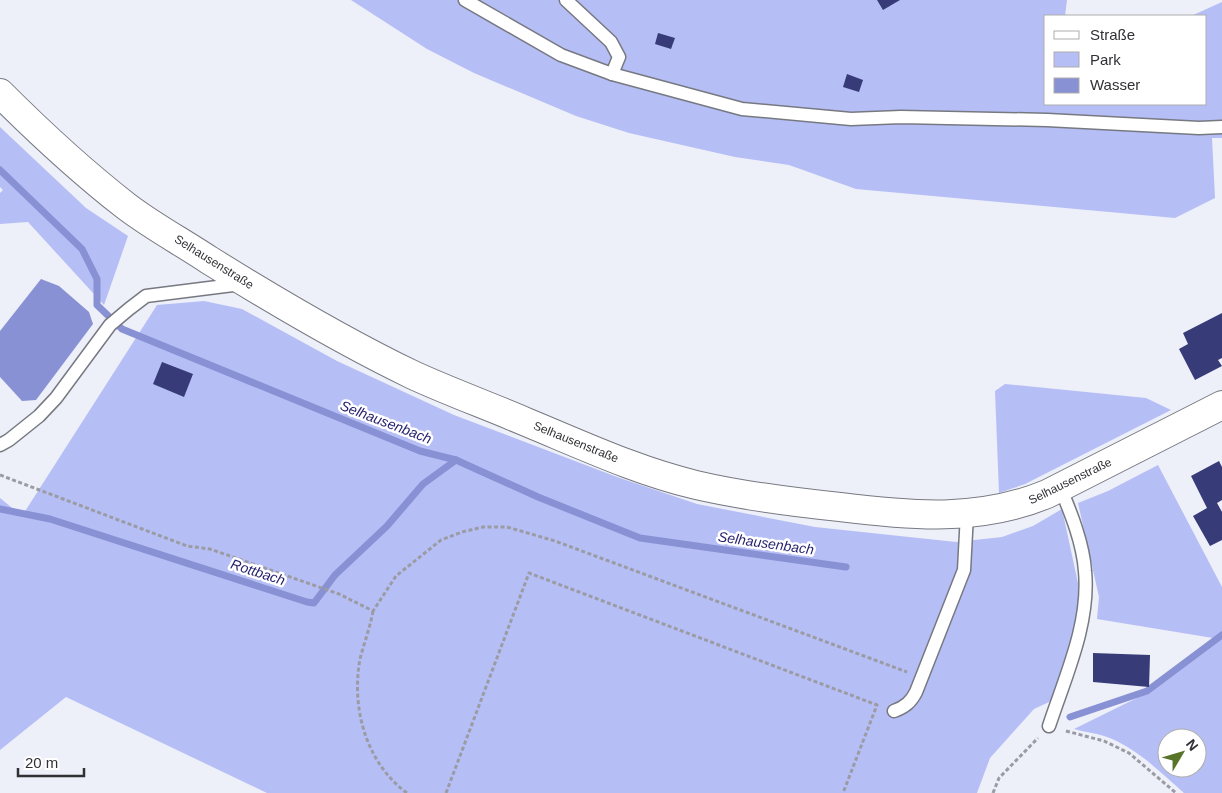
<svg xmlns="http://www.w3.org/2000/svg" width="1222" height="793" viewBox="0 0 1222 793" font-family="Arial,sans-serif">
	<rect width="100%" height="100%" fill="#edeff9"/>
	<!-- green -->
	<g fill="#b6bef6" fill-rule="evenodd">
		<path d="M 351,0 L 1067,0 L 1065,16 L 1046,16 L 1046,104 L 1206,104 L 1206,16 L 1191,16 L 1222,2 L 1222,138 L 1212,138 L 1215,198 L 1175,218 L 856,189 L 789,165 L 735,157 L 629,133 L 576,116 L 474,73 L 427,49 Z"/>
		<path d="M 0,127 L 86,208 L 128,236 L 104,305 L 28,222 L 0,224 L 0,193 L 3,190 L 0,187 Z"/>
		<path d="M 204,301 L 242,309 L 337,361 L 454,415 L 617,477 L 697,504 L 815,527 L 956,542 L 1002,537 L 1033,526 L 1062,509 L 1081,597 L 1062,696 L 1034,709 L 990,758 L 977,793 L 267,793 L 66,697 L 0,750 L 0,498 L 22,516 L 157,305 Z"/>
		<path d="M 1005,384 L 1146,398 L 1171,410 L 1025,484 L 999,493 L 995,391 Z"/>
		<path d="M 1158,465 L 1222,587 L 1222,793 L 1184,793 C 1160,772 1135,746 1104,736 C 1095,733 1084,732 1074,729 L 1149,692 L 1219,639 L 1097,619 L 1099,597 L 1078,503 L 1108,491 ZM 1167,738 L 1197,738 L 1197,768 L 1167,768 Z"/>
	</g>
	<!-- water -->
	<path fill="#8891d4" d="M 41,279 L 59,286 L 89,312 L 93,324 L 36,400 L 22,401 L 0,377 L 0,331 Z"/>
	<g fill="none" stroke-linecap="round" stroke-linejoin="round">
		<!-- stream -->
		<g stroke="#8891d4" stroke-width="7">
			<path d="M 0,170 L 82,249 L 97,279 L 97,305 L 122,329 L 420,451 L 456,460 L 538,497 L 640,538 L 846,567"/>
			<path d="M 0,509 L 50,519 L 307,602 L 314,603 L 335,575 L 387,526 L 423,484 L 456,460"/>
			<path d="M 1070,717 L 1147,691 L 1222,635"/>
		</g>
	</g>
	<!-- building -->
	<g fill="#373b77">
		<path d="M 877,0 L 900,0 L 883,10 Z"/>
		<path d="M 658,33 L 675,38 L 671,49 L 655,44 Z"/>
		<path d="M 847,74 L 863,80 L 859,92 L 843,87 Z"/>
		<path d="M 1222,313 L 1222,358 L 1218,360 L 1222,366 L 1195,380 L 1179,349 L 1188,344 L 1183,333 Z"/>
		<path d="M 162,362 L 193,374 L 184,397 L 153,384 Z"/>
		<path d="M 1219,461 L 1222,467 L 1222,500 L 1217,503 L 1222,512 L 1222,540 L 1210,546 L 1193,516 L 1207,508 L 1191,476 Z"/>
		<path d="M 1093,653 L 1150,655 L 1149,687 L 1093,682 Z"/>
	</g>
	<g fill="none" stroke-linecap="round" stroke-linejoin="round">
		<defs>
			<g id="service">
				<path d="M 465,0 L 561,55 L 612,74 L 742,109 L 851,119 L 901,117 L 1047,120 L 1199,128 L 1222,127"/>
				<path d="M 566,0 L 611,42 L 619,57 L 612,74"/>
				<path d="M 0,445 L 9,440 L 39,416 L 56,398 L 110,325 L 129,309 L 146,296 L 241,284"/>
				<path d="M 894,711 C 905,707 911,702 916,692 L 964,570 L 967,514"/>
				<path d="M 1049,726 C 1065,677 1090,624 1085,571 C 1083,543 1071,513 1060,487"/>
			</g>
			<path id="tertiary" d="M 0,93 C 40,133 81,171 126,206 C 152,226 182,242 209,260 C 275,301 342,341 413,375 C 450,392 489,406 526,422 C 582,445 637,471 696,485 C 743,496 792,502 840,507 C 912,516 979,522 1047,494 L 1222,405"/>
		</defs>
		<!-- service casing -->
		<use href="#service" stroke="#777981" stroke-width="15"/>
		<!-- tertiary casing -->
		<use href="#tertiary" stroke="#777981" stroke-width="30"/>
		<!-- path -->
		<g stroke="#9b9ca3" stroke-width="3" stroke-dasharray="4 2.5" stroke-linecap="butt">
			<path d="M 0,475 L 187,546 L 210,549 L 339,594 L 373,611 L 396,576 L 441,540 L 462,532 L 483,527 L 507,527 L 555,541 L 907,672"/>
			<path d="M 373,611 C 370,628 364,643 360,659 C 351,708 366,763 407,793"/>
			<path d="M 1066,731 L 1104,741 L 1129,753 L 1176,793"/>
			<path d="M 446,793 L 529,573 L 877,705 L 843,793"/>
			<path d="M 993,793 L 999,778 L 1038,738"/>
		</g>
		<!-- service -->
		<use href="#service" stroke="#fff" stroke-width="12"/>
		<!-- tertiary -->
		<use href="#tertiary" stroke="#fff" stroke-width="28"/>
	</g>
	<g text-anchor="middle" dominant-baseline="central" stroke-width="5" stroke-linejoin="round" paint-order="stroke">
		<!-- street labels -->
		<g font-size="12" fill="#313135" stroke="#fff">
			<text transform="translate(214 262) rotate(32)">Selhausenstraße</text>
			<text transform="translate(576 442) rotate(22)">Selhausenstraße</text>
			<text transform="translate(1070 481) rotate(-26)">Selhausenstraße</text>
		</g>
		<!-- water labels -->
		<g font-size="14" font-style="italic" fill="#231f6d" stroke="#fff">
			<text transform="translate(386 422) rotate(21)">Selhausenbach</text>
			<text transform="translate(766 543) rotate(8)">Selhausenbach</text>
			<text transform="translate(258 572) rotate(18)">Rottbach</text>
		</g>
	</g>
	<!-- legend -->
	<rect x="1044" y="15" width="162" height="90" fill="#ffffff" stroke="#adadae"/>
	<rect x="1054" y="31" width="25" height="8" fill="#ffffff" stroke="#adadae"/>
	<text x="1090" y="40" font-size="15" fill="#313135">Straße</text>
	<rect x="1054" y="52" width="25" height="15" fill="#b6bef6" stroke="#adadae"/>
	<text x="1090" y="65" font-size="15" fill="#313135">Park</text>
	<rect x="1054" y="78" width="25" height="15" fill="#8891d4" stroke="#adadae"/>
	<text x="1090" y="90" font-size="15" fill="#313135">Wasser</text>
	<!-- north arrow -->
	<g transform="translate(1182 753) rotate(52)"><circle r="24" fill="#ffffff" stroke="#adadae"/>
	<path d="M0-4L9 19L0 12L-9 19Z" fill="#577429"/>
	<text y="-8" font-size="14" font-weight="bold" text-anchor="middle" fill="#313135">N</text>
	</g>
	<!-- scale -->
	<path d="M18 768v8h66v-8" fill="none" stroke="#313135" stroke-width="2.5"/>
	<text x="25" y="768" font-size="15" fill="#313135" stroke="#ffffff" stroke-width="4" paint-order="stroke">20 m</text>
</svg>
